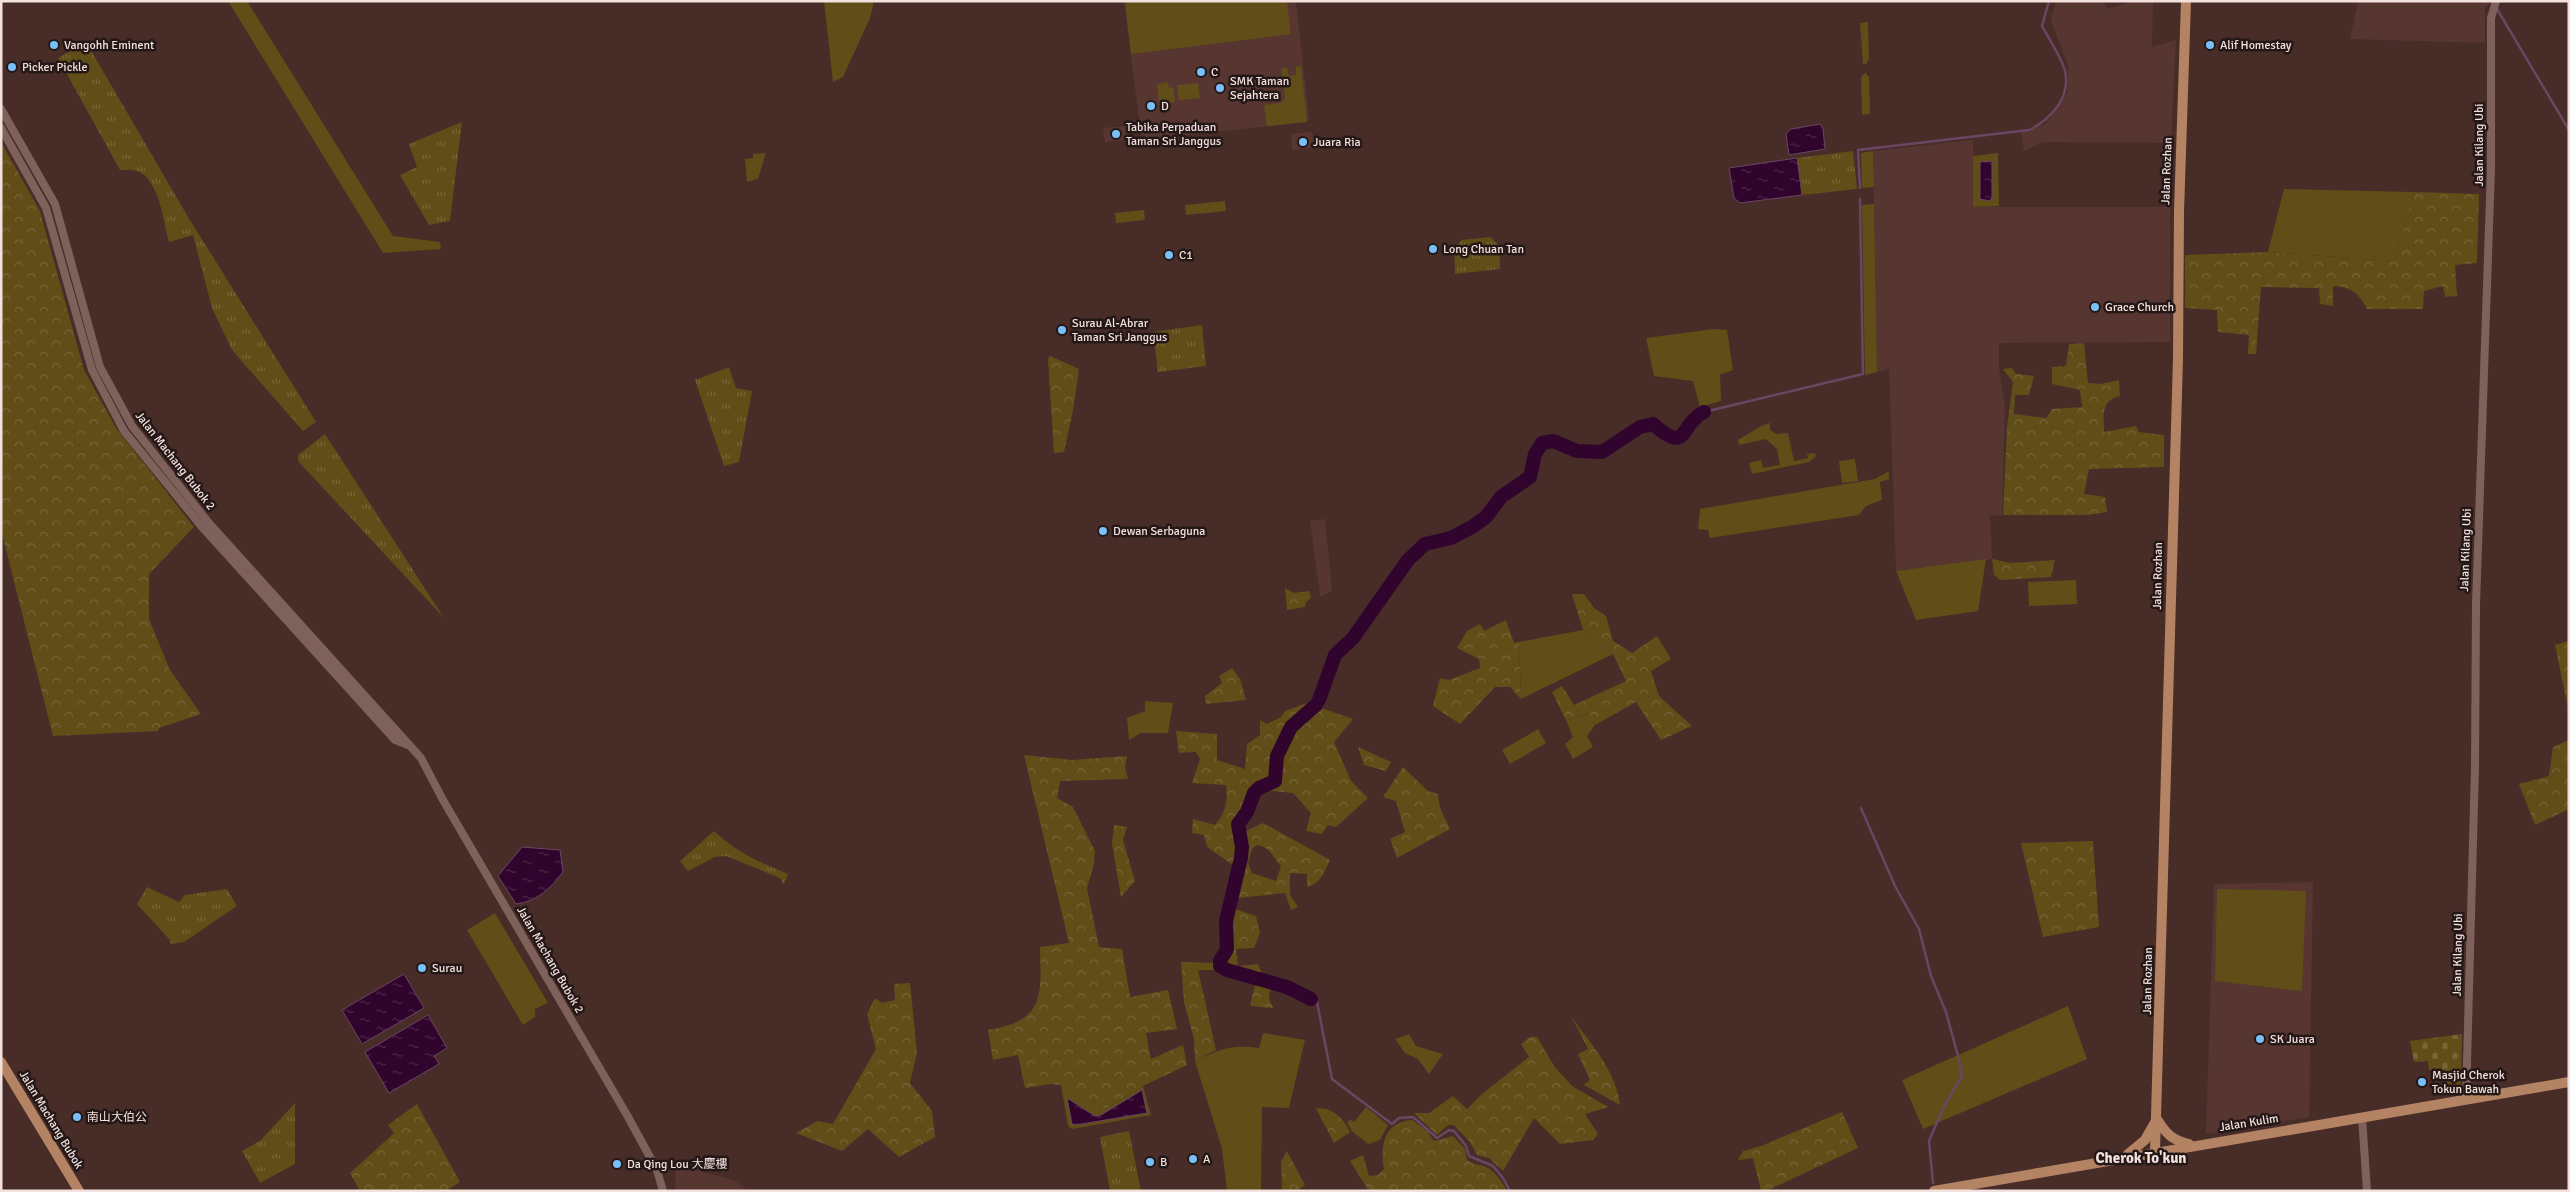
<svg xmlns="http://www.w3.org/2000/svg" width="2570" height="1192" viewBox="0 0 2570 1192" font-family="Signika,'Noto Sans SC',sans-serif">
	<defs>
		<pattern id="forest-crowns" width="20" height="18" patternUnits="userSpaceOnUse" patternTransform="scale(1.25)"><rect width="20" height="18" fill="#614d18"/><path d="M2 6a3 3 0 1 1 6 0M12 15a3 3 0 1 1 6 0" fill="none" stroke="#786639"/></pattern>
		<pattern id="cemetery-stones" width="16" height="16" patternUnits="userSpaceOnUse" patternTransform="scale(1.25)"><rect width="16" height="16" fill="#614d18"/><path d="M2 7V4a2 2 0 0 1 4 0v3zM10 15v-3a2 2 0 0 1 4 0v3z" fill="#786639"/></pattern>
		<pattern id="park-tufts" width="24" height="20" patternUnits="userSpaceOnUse" patternTransform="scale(1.25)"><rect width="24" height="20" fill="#614d18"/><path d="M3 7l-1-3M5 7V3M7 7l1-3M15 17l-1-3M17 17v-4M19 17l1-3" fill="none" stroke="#786639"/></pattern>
		<pattern id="water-ripples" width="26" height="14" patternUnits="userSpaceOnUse" patternTransform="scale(1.25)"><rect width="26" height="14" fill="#30042d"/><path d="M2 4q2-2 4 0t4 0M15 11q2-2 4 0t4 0" fill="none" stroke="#4e284b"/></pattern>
	</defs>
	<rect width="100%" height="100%" fill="#472c28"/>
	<!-- built -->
	<g fill="#573631">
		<path d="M 1124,1 L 1296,1 L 1309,119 L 1307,122 L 1151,139 L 1141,134 Z"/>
		<path d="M 2056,1 L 2104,1 L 2106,9 L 2135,1 L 2153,1 L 2152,47 L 2176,40 L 2171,143 L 2043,142 L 2024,151 L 2021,132 L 2045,124 L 2055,113 L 2067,93 L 2068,66 L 2051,20 Z"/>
		<path d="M 2358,1 L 2487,1 L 2489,4 L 2485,8 L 2485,43 L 2350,39 Z"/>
		<path d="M 1126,126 L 1128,140 L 1105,142 L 1103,128 Z"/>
		<path d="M 1308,132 L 1312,133 L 1316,147 L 1292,150 L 1291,134 Z"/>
		<path d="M 1973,140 L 1973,207 L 2170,207 L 2170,342 L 1999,343 L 1999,368 L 2005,407 L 2002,516 L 1990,515 L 1992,559 L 1896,571 L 1889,369 L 1877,372 L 1873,151 Z"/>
		<path d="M 1325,519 L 1332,590 L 1323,596 L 1320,596 L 1310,521 Z"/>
		<path d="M 2313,882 L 2309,1117 L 2206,1134 L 2214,884 Z"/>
		<path d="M 676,1164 L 735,1181 L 748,1191 L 675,1191 Z"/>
	</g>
	<!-- green -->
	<g fill="#614d18">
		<path d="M 228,1 L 247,1 L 393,236 L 440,242 L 441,249 L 383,253 Z"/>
		<path d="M 824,1 L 874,1 L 870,18 L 843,77 L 833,82 Z"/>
		<path d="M 1125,1 L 1287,1 L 1291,34 L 1131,54 Z"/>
		<path d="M 1868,22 L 1869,59 L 1866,64 L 1863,64 L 1860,23 Z"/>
		<path d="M 1301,66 L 1307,122 L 1267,126 L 1264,105 L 1281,103 L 1285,98 L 1281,68 L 1287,68 L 1289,76 L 1296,75 L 1296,67 Z"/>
		<path d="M 1865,73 L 1869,77 L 1870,114 L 1862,115 L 1861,77 Z"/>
		<path d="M 1168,82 L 1169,88 L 1173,87 L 1175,102 L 1170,103 L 1171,110 L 1160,111 L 1157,84 Z"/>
		<path d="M 1198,83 L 1200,98 L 1179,100 L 1177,85 Z"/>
		<path d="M 1873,151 L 1874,187 L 1862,188 L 1861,153 Z"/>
		<path d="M 766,153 L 758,179 L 747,182 L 745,159 L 753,158 L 753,154 Z"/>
		<path d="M 1998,153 L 1999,206 L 1973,207 L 1973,156 Z"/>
		<path d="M 2284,189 L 2413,192 L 2395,261 L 2268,252 Z"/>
		<path d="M 1225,201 L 1226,211 L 1186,215 L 1185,205 Z"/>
		<path d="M 1874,204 L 1877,372 L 1865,375 L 1862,205 Z"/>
		<path d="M 1144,210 L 1145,220 L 1116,223 L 1115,213 Z"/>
		<path d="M 1714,329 L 1727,330 L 1733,370 L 1720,375 L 1721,401 L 1700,407 L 1693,381 L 1654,376 L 1646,338 Z"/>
		<path d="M 1770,423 L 1770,430 L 1776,434 L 1788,433 L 1794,461 L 1808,458 L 1807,454 L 1815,453 L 1816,456 L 1809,462 L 1752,474 L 1749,463 L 1761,460 L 1763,468 L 1780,465 L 1777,449 L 1766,439 L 1739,445 L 1738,440 L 1761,426 Z"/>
		<path d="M 1855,459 L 1858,481 L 1842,483 L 1839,461 Z"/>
		<path d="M 1889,471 L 1889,479 L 1880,482 L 1882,500 L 1866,506 L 1859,515 L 1710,538 L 1708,530 L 1698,529 L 1700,509 L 1875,479 Z"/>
		<path d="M 1986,559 L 1978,611 L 1916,620 L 1896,571 Z"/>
		<path d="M 2076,580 L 2077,604 L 2029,606 L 2028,582 Z"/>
		<path d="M 1583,630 L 1613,654 L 1521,699 L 1519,642 Z"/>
		<path d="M 1145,701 L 1173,703 L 1168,733 L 1141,733 L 1129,740 L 1127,718 L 1145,711 Z"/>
		<path d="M 1590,713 L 1595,725 L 1587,736 L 1593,747 L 1573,759 L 1565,744 L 1573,737 L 1566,720 Z"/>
		<path d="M 1538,729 L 1546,743 L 1510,764 L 1502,750 Z"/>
		<path d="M 2217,889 L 2306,891 L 2302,991 L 2215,981 Z"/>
		<path d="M 495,913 L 548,1003 L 535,1009 L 535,1017 L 523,1025 L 467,930 Z"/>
		<path d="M 2068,1006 L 2087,1059 L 1923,1129 L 1902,1080 Z"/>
		<path d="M 1263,1033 L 1305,1040 L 1289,1108 L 1262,1107 L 1261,1191 L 1227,1191 L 1222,1149 L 1195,1061 C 1220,1049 1231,1044 1259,1048 Z"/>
		<path d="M 1409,1034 L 1416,1046 L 1443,1054 L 1429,1074 L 1418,1059 L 1405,1053 L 1395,1039 Z"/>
		<path d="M 1061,1085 L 1106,1109 L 1143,1086 L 1151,1115 L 1072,1129 L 1068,1126 Z"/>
		<path d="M 1366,1107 L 1388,1125 L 1380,1140 L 1368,1144 L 1352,1131 L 1347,1123 L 1350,1119 L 1354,1122 Z"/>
	</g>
	<!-- forest -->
	<g fill="url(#forest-crowns)" fill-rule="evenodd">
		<path d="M 1,142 L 40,211 L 84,370 L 116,428 L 194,527 L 149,574 L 149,619 L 170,670 L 201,714 L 159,728 L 158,731 L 53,736 L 1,530 Z"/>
		<path d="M 2413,192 L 2479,194 L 2477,263 L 2455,265 L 2457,296 L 2445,297 L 2443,286 L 2424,291 L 2423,309 L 2367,309 C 2359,293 2351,287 2333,286 L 2333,306 L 2320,304 L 2319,288 L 2261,287 L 2256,354 L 2248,354 L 2249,335 L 2218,332 L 2217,310 L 2185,308 L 2185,255 L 2268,252 L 2395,261 Z"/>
		<path d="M 2084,343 L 2088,383 L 2101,384 L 2119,380 L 2120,396 C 2100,401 2104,415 2104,432 L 2136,426 L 2139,432 L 2164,435 L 2164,467 L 2089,469 L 2084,494 L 2105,497 L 2107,512 L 2088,515 L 2003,515 L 2007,427 L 2013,382 L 2003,369 L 2012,368 L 2016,374 L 2034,376 L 2029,395 L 2015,395 L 2014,414 L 2046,418 L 2052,409 L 2082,407 L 2080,390 L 2052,384 L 2052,367 L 2066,366 L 2069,344 Z"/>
		<path d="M 1050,356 L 1079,369 L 1073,411 L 1064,452 L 1054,453 L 1048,359 Z"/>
		<path d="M 1992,559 L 2010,563 L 2055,560 L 2051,577 L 2000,580 L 1994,575 Z"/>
		<path d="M 1285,588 L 1294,593 L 1309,591 L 1311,598 L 1306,602 L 1305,607 L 1287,610 Z"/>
		<path d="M 1572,594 L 1584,594 L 1594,608 L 1606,616 L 1613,641 L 1632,653 L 1657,636 L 1671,659 L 1651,671 L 1659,696 L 1692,726 L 1661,740 L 1636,702 L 1595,725 L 1589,713 L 1566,720 L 1552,692 L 1562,686 L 1574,705 L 1626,681 L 1613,654 L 1583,630 Z"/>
		<path d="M 1506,620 L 1514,643 L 1519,642 L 1521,699 L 1510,687 L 1495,687 L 1460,724 L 1433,706 L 1440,678 L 1449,680 L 1480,668 L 1479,659 L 1457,648 L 1467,631 L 1480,624 L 1484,631 Z"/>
		<path d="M 2569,641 L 2569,713 L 2555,645 Z"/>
		<path d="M 1232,668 L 1240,679 L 1246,700 L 1206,704 L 1205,696 L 1222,683 L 1219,676 Z"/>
		<path d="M 1307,703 L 1353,719 L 1334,742 L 1351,781 L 1368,798 L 1336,827 L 1328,825 L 1322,834 L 1306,831 L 1311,813 L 1293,793 L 1263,790 C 1253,797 1252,811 1242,820 L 1242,833 L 1263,823 L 1330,860 C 1324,872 1321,884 1307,887 L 1307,874 L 1290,873 L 1290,895 L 1298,907 L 1291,910 L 1285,893 L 1238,898 L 1235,909 L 1256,916 L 1260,933 L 1254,948 L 1236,949 L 1238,966 L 1258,964 L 1264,978 C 1281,977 1291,977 1299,993 L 1270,990 L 1269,999 L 1273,1008 L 1250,1006 L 1256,981 L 1221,970 L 1198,970 L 1216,1050 L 1195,1061 L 1194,1039 L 1184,1002 L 1181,962 L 1214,963 L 1222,948 L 1222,911 L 1236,867 L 1207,847 L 1204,835 L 1192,833 L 1193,819 L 1215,825 C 1226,813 1228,800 1226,785 L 1192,783 L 1200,759 L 1196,752 L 1179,753 L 1176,731 L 1217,734 L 1217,760 L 1245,769 L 1247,744 L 1260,735 L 1260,720 L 1267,724 L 1281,717 L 1285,711 ZM 1257,845 C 1270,847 1273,857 1281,866 L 1276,881 L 1252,873 L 1248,863 L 1252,849 Z"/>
		<path d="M 2569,740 L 2569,809 L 2535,825 L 2519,784 L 2549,776 L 2553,747 Z"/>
		<path d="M 1358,747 L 1391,762 L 1386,771 L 1364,765 Z"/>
		<path d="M 1024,755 L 1072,760 L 1127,756 L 1125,767 L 1128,779 L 1060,781 L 1057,798 L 1073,807 L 1095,851 L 1094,864 L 1087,888 L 1099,947 L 1122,949 L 1130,997 L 1168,990 L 1177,1029 L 1146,1033 L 1151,1059 L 1183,1045 L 1187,1065 L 1143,1086 L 1106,1109 L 1060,1085 L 1051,1084 L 1025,1088 L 1018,1055 L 993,1060 L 988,1030 C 1045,1021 1041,996 1040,947 L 1069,943 Z"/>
		<path d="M 1403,767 L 1428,791 L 1438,794 L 1440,808 L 1450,829 L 1397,858 L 1390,839 L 1405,832 L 1396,801 L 1383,797 Z"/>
		<path d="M 1114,825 L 1127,827 L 1123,840 L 1135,881 L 1121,897 L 1112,843 Z"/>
		<path d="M 2093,841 L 2099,927 L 2043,937 L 2021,843 Z"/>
		<path d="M 910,983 L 917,1053 L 910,1083 L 932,1111 L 935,1137 L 899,1157 L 868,1129 L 842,1151 L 796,1133 L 818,1121 L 833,1124 L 876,1049 L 867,1014 L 875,998 L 882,1003 L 895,1000 L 894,984 Z"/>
		<path d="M 1571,1016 C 1590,1043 1617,1072 1620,1105 L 1584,1085 L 1590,1080 L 1578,1054 L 1588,1049 Z"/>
		<path d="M 1530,1037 L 1537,1037 L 1554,1066 L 1572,1086 L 1608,1107 L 1585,1114 L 1598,1134 L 1593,1140 L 1560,1144 L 1534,1118 L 1503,1171 L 1489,1158 L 1477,1155 L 1470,1142 L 1454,1125 L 1448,1125 L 1437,1135 L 1414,1113 L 1429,1113 L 1453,1096 L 1467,1109 L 1482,1094 L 1529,1057 L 1521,1044 Z"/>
		<path d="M 417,1104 L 460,1182 L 446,1191 L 360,1191 L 350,1173 L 394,1133 L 388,1125 Z"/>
		<path d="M 1316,1108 C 1333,1108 1342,1116 1350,1132 L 1334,1143 Z"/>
		<path d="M 1842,1112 L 1858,1148 L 1766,1191 L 1761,1191 L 1753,1158 L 1738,1160 L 1743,1151 L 1761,1146 Z"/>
		<path d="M 1412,1120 L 1427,1131 L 1434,1141 L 1453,1136 L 1465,1149 L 1467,1160 C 1473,1165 1479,1164 1486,1167 C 1495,1171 1502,1182 1507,1191 L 1369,1191 L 1350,1161 L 1363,1155 L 1369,1176 L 1378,1175 L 1384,1169 C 1380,1145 1384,1122 1412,1120 Z"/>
		<path d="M 1287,1151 L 1305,1185 L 1297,1191 L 1282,1191 L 1281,1162 Z"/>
	</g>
	<!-- cemetery -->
	<path fill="url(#cemetery-stones)" d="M 2462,1034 L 2461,1087 L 2447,1089 L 2445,1070 L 2429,1070 L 2428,1061 L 2414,1062 L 2410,1041 Z"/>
	<!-- park -->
	<g fill="url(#park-tufts)">
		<path d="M 86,42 L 188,217 L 316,422 L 303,431 L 232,350 L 212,308 L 193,235 L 169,242 C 163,221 160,180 137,171 C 132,169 125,170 120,170 L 58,58 Z"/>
		<path d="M 462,122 L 450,221 L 429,225 L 400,175 L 417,167 L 409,144 Z"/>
		<path d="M 1853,151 L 1857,189 L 1802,195 L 1797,158 Z"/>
		<path d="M 1490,237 L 1499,245 L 1500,269 L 1455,274 L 1454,248 L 1462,240 Z"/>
		<path d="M 1202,325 L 1206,366 L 1158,372 L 1153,332 Z"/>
		<path d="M 729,367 L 736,388 L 752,391 L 739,462 L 724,466 L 695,380 Z"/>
		<path d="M 325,434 L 444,618 L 298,461 L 298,455 Z"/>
		<path d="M 714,831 C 736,852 761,863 788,874 L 784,884 L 780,878 L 726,856 L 715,857 L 688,871 L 680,861 Z"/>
		<path d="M 147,887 L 179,902 L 185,895 L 227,889 L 237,906 L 184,942 L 171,944 L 169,939 L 137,904 Z"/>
		<path d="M 295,1103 L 295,1164 L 260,1183 L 242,1151 L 261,1140 Z"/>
		<path d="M 1129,1131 L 1141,1191 L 1110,1191 L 1100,1137 Z"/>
	</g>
	<!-- water -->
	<g fill="url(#water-ripples)" stroke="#6a4662">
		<path d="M 1820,124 L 1823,129 L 1825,149 L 1789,155 L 1786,134 L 1791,129 Z"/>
		<path d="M 1797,158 L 1802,195 L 1740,203 L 1734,198 L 1729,168 Z"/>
		<path d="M 1992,161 L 1992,198 L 1990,201 L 1980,199 L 1980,162 Z"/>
		<path d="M 522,847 L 560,850 L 563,872 C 550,889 538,901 516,904 L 498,876 Z"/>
		<path d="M 404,974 L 424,1008 L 362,1044 L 342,1010 Z"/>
		<path d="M 428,1015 L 447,1048 L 434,1056 L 439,1064 L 389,1093 L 365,1052 Z"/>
		<path d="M 1142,1090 L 1147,1113 L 1076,1125 L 1072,1124 L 1067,1098 L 1095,1116 L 1101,1115 Z"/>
	</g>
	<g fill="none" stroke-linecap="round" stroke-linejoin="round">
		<!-- stream -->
		<g stroke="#6a4662" stroke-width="2.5">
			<path d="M 2497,9 L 2569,130"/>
			<path d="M 1860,188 L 1858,150 L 2029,130 C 2051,119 2071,98 2065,71 C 2063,61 2048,37 2042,26 L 2049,1"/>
			<path d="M 1704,412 L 1863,374 L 1860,199"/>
			<path d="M 1861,808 L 1895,886 L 1919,929 L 1931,976 L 1946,1012 L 1958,1056 L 1962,1076 L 1943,1108 L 1929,1141 L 1933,1183"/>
			<path d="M 1317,1002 L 1332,1079 L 1392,1124 L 1399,1118 L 1413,1117 L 1437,1138 L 1449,1130 L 1454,1131 L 1466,1146 L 1469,1156 L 1493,1166 L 1503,1178 L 1510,1191"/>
		</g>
		<!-- river -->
		<g stroke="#30042d" stroke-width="14">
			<path d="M 1319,700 L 1335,655 L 1353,638 L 1408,560 L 1425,544 L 1451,538 L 1472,527 L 1486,517 L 1501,497 L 1530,477 L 1535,454 L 1542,443 L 1553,441 L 1577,451 L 1602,452 L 1640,427 L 1653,424 C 1689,456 1679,424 1704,412"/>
			<path d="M 1311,999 L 1287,987 L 1227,970 L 1220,966 L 1220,961 L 1227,949 L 1226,921 L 1241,858 L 1242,847 L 1238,824 L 1247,812 L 1254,793 L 1259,788 L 1275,781 L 1277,756 L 1291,727 L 1316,705"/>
		</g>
		<!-- minor -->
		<g stroke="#7f615b" stroke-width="8">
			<path d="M 1,109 L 55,204 L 100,367 L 132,426 L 208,522 L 421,758 L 443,800 L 627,1115 L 657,1170 L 663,1191"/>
			<path d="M 1,128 L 46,208 L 92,370 L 124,431 L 202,527 L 358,699 L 395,740 L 408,745"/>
			<path d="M 2466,1100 L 2475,767 L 2476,605 L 2491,169 L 2491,18 L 2496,1"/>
			<path d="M 2362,1117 L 2367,1191"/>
		</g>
		<!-- major -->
		<g stroke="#b48363" stroke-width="10">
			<path d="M 1,1062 L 79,1191"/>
			<path d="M 2155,1151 L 2178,358 L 2179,212 L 2186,1"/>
			<path d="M 2128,1154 L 2145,1140 L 2157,1119 C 2166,1134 2172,1140 2189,1144"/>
			<path d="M 1934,1191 L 2569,1082"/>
		</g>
	</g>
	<!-- markers -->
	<g fill="#79bff8" stroke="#241816" stroke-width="2">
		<circle cx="54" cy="45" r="5"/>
		<circle cx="2210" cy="45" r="5"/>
		<circle cx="12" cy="67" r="5"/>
		<circle cx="1201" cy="72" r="5"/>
		<circle cx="1220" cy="88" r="5"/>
		<circle cx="1151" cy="106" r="5"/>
		<circle cx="1116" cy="134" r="5"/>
		<circle cx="1303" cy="142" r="5"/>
		<circle cx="1433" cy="249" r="5"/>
		<circle cx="1169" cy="255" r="5"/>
		<circle cx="2095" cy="307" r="5"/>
		<circle cx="1062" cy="330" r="5"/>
		<circle cx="1103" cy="531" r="5"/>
		<circle cx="422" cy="968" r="5"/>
		<circle cx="2260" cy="1039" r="5"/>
		<circle cx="2422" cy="1082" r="5"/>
		<circle cx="77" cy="1117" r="5"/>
		<circle cx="1193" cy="1159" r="5"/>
		<circle cx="1150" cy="1162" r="5"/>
		<circle cx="617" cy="1164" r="5"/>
	</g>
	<g text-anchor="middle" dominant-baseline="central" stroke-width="5" stroke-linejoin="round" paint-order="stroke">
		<!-- poi labels -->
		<g font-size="12" fill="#f3e1de" stroke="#241816" text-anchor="start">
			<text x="64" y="45">Vangohh Eminent</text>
			<text x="2220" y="45">Alif Homestay</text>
			<text x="22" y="67">Picker Pickle</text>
			<text x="1211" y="72">C</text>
			<text x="1230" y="81">SMK Taman<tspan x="1230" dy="14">Sejahtera</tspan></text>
			<text x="1161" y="106">D</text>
			<text x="1126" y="127">Tabika Perpaduan<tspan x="1126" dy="14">Taman Sri Janggus</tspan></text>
			<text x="1313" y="142">Juara Ria</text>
			<text x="1443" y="249">Long Chuan Tan</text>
			<text x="1179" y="255">C1</text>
			<text x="2105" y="307">Grace Church</text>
			<text x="1072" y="323">Surau Al-Abrar<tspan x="1072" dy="14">Taman Sri Janggus</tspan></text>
			<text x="1113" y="531">Dewan Serbaguna</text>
			<text x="432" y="968">Surau</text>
			<text x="2270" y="1039">SK Juara</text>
			<text x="2432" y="1075">Masjid Cherok<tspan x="2432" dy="14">Tokun Bawah</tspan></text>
			<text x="87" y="1117">南山大伯公</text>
			<text x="1203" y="1159">A</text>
			<text x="1160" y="1162">B</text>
			<text x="627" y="1164">Da Qing Lou 大慶樓</text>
		</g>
		<!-- street labels -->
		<g font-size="12" fill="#f3e1de" stroke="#241816">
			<text transform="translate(2479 145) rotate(-90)">Jalan Kilang Ubi</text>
			<text transform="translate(2167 171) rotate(-88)">Jalan Rozhan</text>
			<text transform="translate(175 461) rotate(52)">Jalan Machang Bubok 2</text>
			<text transform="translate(2466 550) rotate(-88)">Jalan Kilang Ubi</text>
			<text transform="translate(2158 576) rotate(-89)">Jalan Rozhan</text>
			<text transform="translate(2458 955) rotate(-89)">Jalan Kilang Ubi</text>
			<text transform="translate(550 960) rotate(60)">Jalan Machang Bubok 2</text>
			<text transform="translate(2148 981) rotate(-89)">Jalan Rozhan</text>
			<text transform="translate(51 1120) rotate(59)">Jalan Machang Bubok</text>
			<text transform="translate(2249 1123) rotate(-9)">Jalan Kulim</text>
		</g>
		<!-- quarter labels -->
		<g font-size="15" font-weight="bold" fill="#f3e1de" stroke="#241816">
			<text x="2141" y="1158">Cherok To'kun</text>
		</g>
	</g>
	<!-- border -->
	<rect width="2570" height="1192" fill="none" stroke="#f3e1de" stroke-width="5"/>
</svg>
